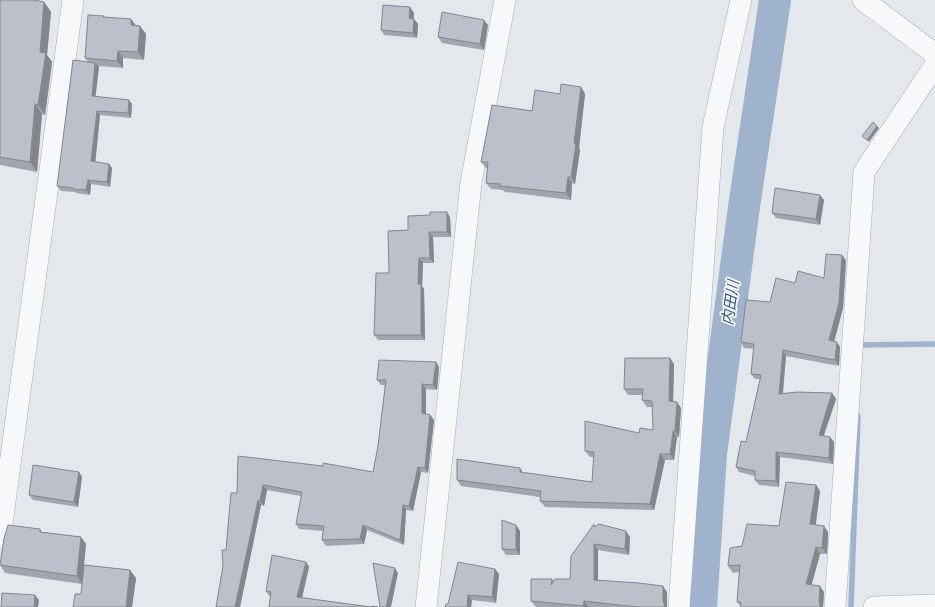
<svg xmlns="http://www.w3.org/2000/svg" width="935" height="607" viewBox="0 0 935 607" font-family="Overpass,'Noto Sans JP',sans-serif">
	<rect width="100%" height="100%" fill="#e4e7ec"/>
	<g fill="none" stroke-linecap="round" stroke-linejoin="round">
		<!-- stream -->
		<g stroke="#9fb4cc" stroke-width="5.5">
			<path d="M 860,348 L 861,345 L 935,344"/>
			<path d="M 851,607 L 858,416"/>
		</g>
		<!-- river -->
		<path stroke="#9fb4cc" stroke-width="32" d="M 701,607 L 711,454 L 744,207 L 775,0"/>
		<defs>
			<g id="street">
				<path d="M 863,0 L 935,54"/>
				<path d="M 0,538 L 73,0"/>
				<path d="M 426,607 L 471,183 L 505,0"/>
				<path d="M 679,607 L 713,127 L 741,0"/>
				<path d="M 835,607 L 864,172 L 935,65"/>
				<path d="M 874,607 L 935,605"/>
			</g>
		</defs>
		<!-- street casing -->
		<use href="#street" stroke="#a9aeb7" stroke-width="22"/>
		<!-- street -->
		<use href="#street" stroke="#f7f8fa" stroke-width="21"/>
	</g>
	<!-- wall -->
	<g fill="#a1a5ae">
		<path d="M 0,0 L 44,2 L 51,12 L 47,55 L 52,62 L 45,115 L 42,114 L 37,172 L 0,165 Z"/>
		<path d="M 414,13 L 414,19 L 418,24 L 417,38 L 384,35 L 381,30 Z"/>
		<path d="M 104,16 L 105,17 L 131,19 L 136,26 L 146,34 L 144,60 L 123,58 L 123,68 L 98,66 L 99,67 L 95,97 L 129,100 L 132,104 L 131,118 L 100,115 L 95,162 L 112,168 L 110,187 L 91,184 L 90,195 L 76,193 L 75,192 L 61,191 L 57,186 L 88,62 L 85,58 Z"/>
		<path d="M 488,25 L 484,50 L 442,43 L 438,37 Z"/>
		<path d="M 581,87 L 585,94 L 579,148 L 580,150 L 575,184 L 572,183 L 571,200 L 505,192 L 503,190 L 491,189 L 486,183 L 488,168 L 486,168 L 481,162 L 532,111 L 560,94 Z"/>
		<path d="M 824,200 L 820,225 L 776,218 L 772,213 Z"/>
		<path d="M 450,217 L 451,237 L 433,237 L 434,263 L 423,263 L 422,286 L 424,289 L 425,340 L 378,340 L 374,335 L 389,273 L 408,230 Z"/>
		<path d="M 846,260 L 843,308 L 834,341 L 840,347 L 839,366 L 786,356 L 783,394 L 832,393 L 836,399 L 824,436 L 830,437 L 834,442 L 833,464 L 780,457 L 779,487 L 759,485 L 755,480 L 755,476 L 739,472 L 736,467 L 746,442 L 760,379 L 755,379 L 751,374 L 754,349 L 744,348 L 741,342 L 770,302 L 795,283 L 824,278 Z"/>
		<path d="M 674,364 L 673,402 L 677,402 L 681,408 L 679,437 L 677,437 L 674,460 L 665,460 L 654,510 L 545,507 L 540,501 L 540,497 L 461,486 L 457,480 L 524,473 L 592,482 L 594,457 L 590,457 L 585,451 L 639,433 L 653,430 L 652,407 L 647,407 L 642,400 L 643,395 L 628,395 L 624,389 Z"/>
		<path d="M 439,367 L 437,390 L 426,389 L 426,414 L 430,415 L 434,420 L 428,473 L 421,472 L 413,511 L 406,510 L 404,545 L 367,530 L 364,544 L 326,546 L 322,540 L 323,531 L 299,529 L 296,524 L 301,496 L 267,490 L 264,506 L 261,505 L 240,607 L 216,607 L 226,550 L 237,493 L 323,466 L 373,472 L 378,446 L 385,385 L 381,385 L 377,380 Z"/>
		<path d="M 79,472 L 82,477 L 78,507 L 33,500 L 29,495 Z"/>
		<path d="M 816,485 L 820,491 L 815,525 L 828,532 L 827,554 L 820,554 L 811,585 L 824,592 L 823,607 L 741,607 L 737,602 L 739,572 L 733,573 L 728,566 L 742,546 L 779,526 Z"/>
		<path d="M 516,525 L 520,531 L 520,555 L 506,555 L 502,549 Z"/>
		<path d="M 596,526 L 630,537 L 629,555 L 598,550 L 598,580 L 667,592 L 667,607 L 536,607 L 531,601 L 552,579 L 554,581 L 570,579 Z"/>
		<path d="M 40,529 L 42,532 L 81,537 L 86,544 L 84,565 L 136,578 L 132,607 L 73,607 L 81,594 L 82,584 L 5,573 L 0,565 Z"/>
		<path d="M 306,562 L 309,567 L 302,598 L 371,607 L 378,607 L 269,607 L 271,596 L 269,596 L 266,591 Z"/>
		<path d="M 495,569 L 499,574 L 496,603 L 472,600 L 471,607 L 445,607 Z"/>
	</g>
	<!-- shaded-wall -->
	<g fill="#83868d">
		<path d="M 44,2 L 51,12 L 47,55 L 52,62 L 45,115 L 38,105 L 40,52 Z"/>
		<path d="M 410,7 L 414,13 L 413,23 L 409,18 Z"/>
		<path d="M 131,19 L 137,27 L 131,25 Z"/>
		<path d="M 414,19 L 418,24 L 417,38 L 413,33 Z"/>
		<path d="M 484,20 L 488,25 L 484,50 L 480,44 Z"/>
		<path d="M 140,26 L 146,34 L 144,60 L 138,52 Z"/>
		<path d="M 118,51 L 123,58 L 123,68 L 117,61 Z"/>
		<path d="M 95,63 L 99,67 L 95,101 L 92,96 Z"/>
		<path d="M 581,87 L 585,94 L 579,148 L 580,150 L 575,184 L 571,177 L 574,143 Z"/>
		<path d="M 129,100 L 132,104 L 131,118 L 128,113 Z"/>
		<path d="M 35,104 L 42,114 L 37,172 L 30,162 Z"/>
		<path d="M 97,111 L 100,115 L 95,166 L 91,161 Z"/>
		<path d="M 877,126 L 879,128 L 869,142 L 867,140 Z"/>
		<path d="M 109,164 L 112,168 L 110,187 L 107,182 Z"/>
		<path d="M 568,177 L 572,183 L 571,200 L 566,193 Z"/>
		<path d="M 88,180 L 91,184 L 90,195 L 86,190 Z"/>
		<path d="M 820,195 L 824,200 L 820,225 L 816,219 Z"/>
		<path d="M 447,212 L 450,217 L 451,237 L 447,232 Z"/>
		<path d="M 429,232 L 433,237 L 434,263 L 430,258 Z"/>
		<path d="M 842,255 L 846,260 L 843,308 L 833,346 L 829,340 Z"/>
		<path d="M 419,258 L 423,263 L 422,286 L 424,289 L 425,340 L 421,335 L 418,284 Z"/>
		<path d="M 837,342 L 840,347 L 839,366 L 835,360 Z"/>
		<path d="M 783,350 L 786,356 L 782,400 L 779,394 Z"/>
		<path d="M 670,358 L 674,364 L 673,407 L 669,401 Z"/>
		<path d="M 436,362 L 439,367 L 437,390 L 433,385 Z"/>
		<path d="M 422,384 L 426,389 L 426,418 L 422,413 Z"/>
		<path d="M 832,393 L 836,399 L 822,440 L 819,435 Z"/>
		<path d="M 677,402 L 681,408 L 679,437 L 675,431 Z"/>
		<path d="M 430,415 L 434,420 L 428,473 L 425,468 Z"/>
		<path d="M 673,431 L 677,437 L 674,460 L 670,454 Z"/>
		<path d="M 830,437 L 834,442 L 833,464 L 829,458 Z"/>
		<path d="M 776,452 L 780,457 L 779,487 L 776,481 Z"/>
		<path d="M 660,454 L 665,460 L 654,510 L 650,504 Z"/>
		<path d="M 418,467 L 421,472 L 413,511 L 409,506 Z"/>
		<path d="M 520,468 L 524,474 L 520,472 Z"/>
		<path d="M 79,472 L 82,477 L 78,507 L 74,502 Z"/>
		<path d="M 263,485 L 267,490 L 264,506 L 260,501 Z"/>
		<path d="M 816,485 L 820,491 L 815,531 L 810,524 Z"/>
		<path d="M 258,500 L 261,505 L 240,607 L 235,607 Z"/>
		<path d="M 403,505 L 406,510 L 404,545 L 400,540 Z"/>
		<path d="M 363,525 L 367,530 L 364,544 L 360,539 Z"/>
		<path d="M 516,525 L 520,531 L 520,555 L 516,550 Z"/>
		<path d="M 824,526 L 828,532 L 827,554 L 822,548 Z"/>
		<path d="M 626,531 L 630,537 L 629,555 L 625,549 Z"/>
		<path d="M 81,537 L 86,544 L 82,584 L 77,576 Z"/>
		<path d="M 594,544 L 598,550 L 598,586 L 594,580 Z"/>
		<path d="M 816,547 L 820,554 L 810,591 L 806,584 Z"/>
		<path d="M 306,562 L 309,567 L 301,602 L 297,597 Z"/>
		<path d="M 395,568 L 398,573 L 391,607 L 386,607 Z"/>
		<path d="M 495,569 L 499,574 L 496,603 L 492,597 Z"/>
		<path d="M 130,570 L 136,578 L 132,607 L 126,607 Z"/>
		<path d="M 663,586 L 667,592 L 667,607 L 665,607 L 663,600 Z"/>
		<path d="M 820,586 L 824,592 L 823,607 L 821,607 L 820,606 L 819,600 Z"/>
		<path d="M 35,595 L 39,600 L 38,607 L 34,607 Z"/>
		<path d="M 468,595 L 472,600 L 471,607 L 467,607 Z"/>
		<path d="M 584,601 L 588,607 L 584,607 L 583,606 Z"/>
	</g>
	<!-- building -->
	<g fill="#bbc0ca" stroke="#83868d">
		<path d="M 0,0 L 34,0 L 44,2 L 40,52 L 46,53 L 38,105 L 35,104 L 30,162 L 0,157 Z"/>
		<path d="M 383,5 L 410,7 L 409,18 L 414,19 L 413,33 L 381,30 Z"/>
		<path d="M 442,12 L 484,20 L 480,44 L 438,37 Z"/>
		<path d="M 88,15 L 104,16 L 103,17 L 131,19 L 131,25 L 140,26 L 138,52 L 118,51 L 117,61 L 85,58 Z"/>
		<path d="M 73,60 L 95,63 L 92,96 L 129,100 L 128,113 L 97,111 L 91,161 L 109,164 L 107,182 L 88,180 L 86,190 L 73,189 L 73,188 L 57,186 Z"/>
		<path d="M 561,84 L 581,87 L 574,143 L 576,144 L 571,177 L 568,177 L 566,193 L 500,186 L 500,184 L 486,183 L 488,162 L 481,162 L 492,105 L 532,111 L 535,90 L 560,94 Z"/>
		<path d="M 873,122 L 877,126 L 867,140 L 862,136 Z"/>
		<path d="M 775,188 L 820,195 L 816,219 L 772,213 Z"/>
		<path d="M 430,212 L 447,212 L 447,232 L 429,232 L 430,258 L 419,258 L 418,284 L 421,284 L 421,335 L 374,335 L 376,273 L 389,273 L 388,231 L 408,230 L 408,216 L 430,215 Z"/>
		<path d="M 826,254 L 842,255 L 839,303 L 829,340 L 837,342 L 835,360 L 783,350 L 779,394 L 797,392 L 832,393 L 819,435 L 830,437 L 829,458 L 776,452 L 776,481 L 755,480 L 755,471 L 736,467 L 741,441 L 746,442 L 761,375 L 751,374 L 754,344 L 741,342 L 746,300 L 770,302 L 776,278 L 795,283 L 798,271 L 824,278 Z"/>
		<path d="M 625,358 L 670,358 L 669,401 L 677,402 L 675,431 L 673,431 L 670,454 L 660,454 L 650,504 L 540,501 L 541,491 L 457,480 L 457,459 L 520,468 L 520,472 L 592,482 L 594,452 L 585,451 L 585,421 L 639,433 L 640,428 L 653,430 L 652,401 L 642,400 L 643,389 L 624,389 Z"/>
		<path d="M 379,360 L 436,362 L 433,385 L 422,384 L 422,413 L 430,415 L 425,468 L 418,467 L 409,506 L 403,505 L 400,540 L 363,525 L 360,539 L 322,540 L 324,526 L 296,524 L 302,492 L 263,485 L 260,501 L 258,500 L 235,607 L 216,607 L 223,566 L 222,550 L 226,550 L 231,493 L 237,493 L 238,456 L 323,466 L 323,463 L 373,472 L 378,446 L 386,380 L 377,380 Z"/>
		<path d="M 33,465 L 79,472 L 74,502 L 29,495 Z"/>
		<path d="M 786,482 L 816,485 L 810,524 L 824,526 L 822,548 L 816,547 L 806,584 L 820,586 L 819,600 L 820,606 L 821,607 L 741,607 L 741,602 L 737,602 L 740,565 L 728,566 L 730,548 L 742,546 L 747,524 L 779,526 Z"/>
		<path d="M 502,520 L 516,525 L 516,550 L 502,549 Z"/>
		<path d="M 594,524 L 594,527 L 599,524 L 626,531 L 625,549 L 594,544 L 594,580 L 639,583 L 663,586 L 663,600 L 665,607 L 637,607 L 584,601 L 583,606 L 531,601 L 531,579 L 552,579 L 551,585 L 555,579 L 570,579 L 571,556 Z"/>
		<path d="M 8,525 L 40,529 L 40,532 L 81,537 L 77,576 L 0,565 L 4,538 L 6,532 Z"/>
		<path d="M 272,555 L 306,562 L 297,597 L 371,607 L 372,606 L 378,607 L 269,607 L 271,592 L 266,591 Z"/>
		<path d="M 458,562 L 495,569 L 492,597 L 468,595 L 467,607 L 445,607 L 446,604 L 448,604 Z"/>
		<path d="M 373,563 L 395,568 L 386,607 L 380,607 Z"/>
		<path d="M 84,565 L 130,570 L 126,607 L 73,607 L 75,594 L 81,594 Z"/>
		<path d="M 2,593 L 35,595 L 34,607 L 1,607 Z"/>
	</g>
	<g text-anchor="middle" dominant-baseline="central" stroke-width="3.5" stroke-linejoin="round" paint-order="stroke">
		<!-- water labels -->
		<g font-size="15" font-style="italic" fill="#34527a" stroke="#f4f6f9">
			<text transform="translate(732 303) rotate(-82)">内田川</text>
		</g>
	</g>
</svg>
